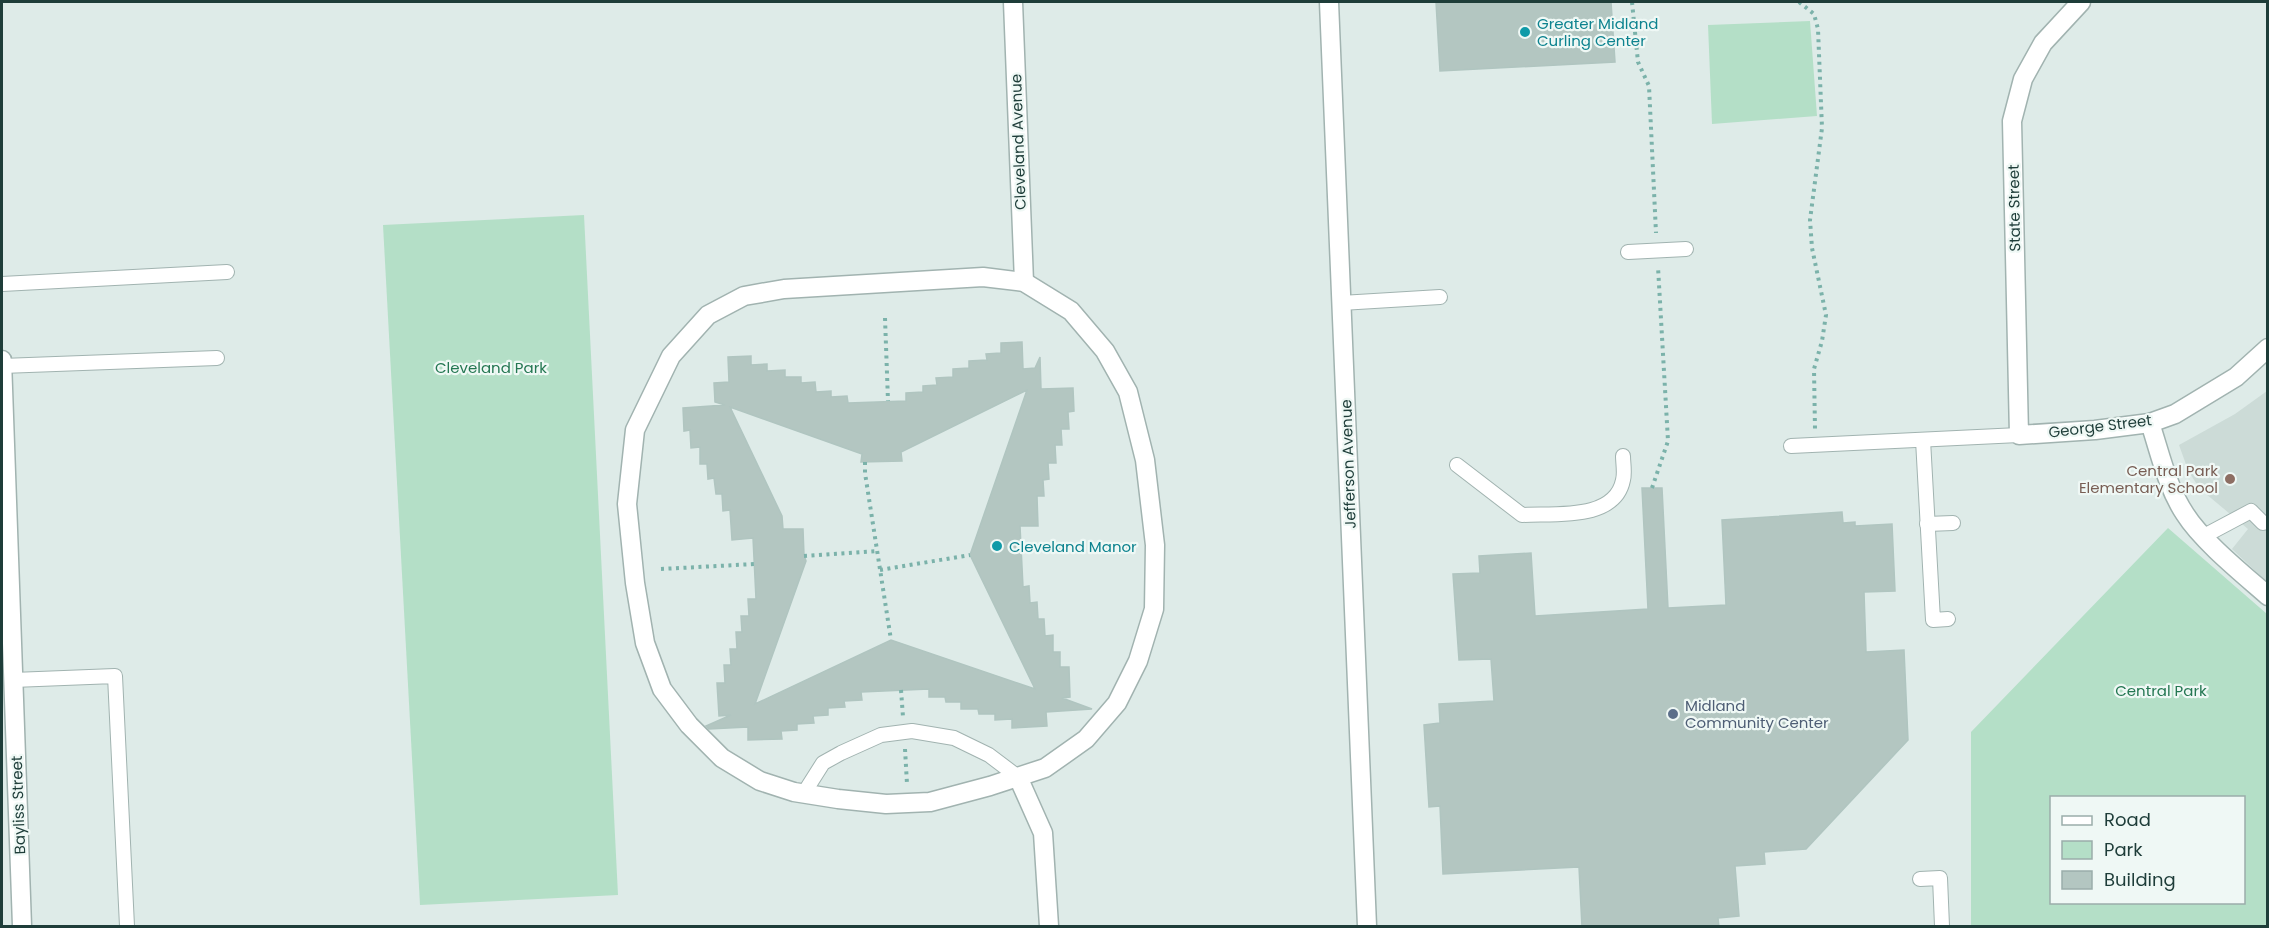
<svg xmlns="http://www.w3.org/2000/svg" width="2269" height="928" viewBox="0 0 2269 928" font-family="Poppins,sans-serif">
	<rect width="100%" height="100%" fill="#deebe8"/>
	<!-- built -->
	<path fill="#ccdbd7" d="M 2267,391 L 2267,582 L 2232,549 L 2248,529 L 2199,488 L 2188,470 L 2179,445 L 2235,414 Z"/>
	<!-- green -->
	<g fill="#b4dfc7" fill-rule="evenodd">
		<path d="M 1810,21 L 1817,116 L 1712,124 L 1708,25 Z"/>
		<path d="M 584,215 L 618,895 L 420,905 L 383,225 Z"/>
		<path d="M 2168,528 L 2267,614 L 2267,926 L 1971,926 L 1971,732 ZM 2052,798 L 2244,798 L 2244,902 L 2052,902 Z"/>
	</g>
	<!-- building -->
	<g fill="#b3c6c1" stroke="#b0c5c0" stroke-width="1.5" fill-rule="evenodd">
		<path d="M 1436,2 L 1611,2 L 1615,62 L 1440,71 Z"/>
		<path d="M 1022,342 L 1023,369 L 1035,368 L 1040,357 L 1041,389 L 1073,388 L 1074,411 L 1068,412 L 1069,429 L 1061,429 L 1062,445 L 1055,445 L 1056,463 L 1048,463 L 1049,479 L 1043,480 L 1044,496 L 1037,496 L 1038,526 L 1020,526 L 1023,587 L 1029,586 L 1030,603 L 1037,602 L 1038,619 L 1044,619 L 1045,636 L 1053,635 L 1053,652 L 1060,652 L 1060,667 L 1069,667 L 1070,697 L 1062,698 L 1092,709 L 1046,712 L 1047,726 L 1012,728 L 1012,719 L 995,720 L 995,714 L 979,714 L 978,709 L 961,709 L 961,702 L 946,702 L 945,697 L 929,697 L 929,689 L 861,692 L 862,700 L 844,701 L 845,707 L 828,708 L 828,715 L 813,716 L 814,723 L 797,724 L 797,730 L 781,731 L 782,739 L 748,740 L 748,727 L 709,729 L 706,726 L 731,715 L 719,716 L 717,683 L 725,683 L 724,665 L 731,665 L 730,649 L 737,649 L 736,632 L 742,632 L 741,616 L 749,616 L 748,599 L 756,599 L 753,538 L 732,540 L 730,510 L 723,511 L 722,494 L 716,494 L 714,478 L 708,479 L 707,464 L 700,464 L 700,447 L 691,448 L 690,430 L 684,431 L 683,408 L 725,405 L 715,402 L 714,383 L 729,382 L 728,357 L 751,356 L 751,365 L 767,364 L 767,371 L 785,370 L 785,377 L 801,377 L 801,383 L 815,382 L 816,392 L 831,391 L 831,397 L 847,396 L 848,403 L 906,401 L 906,393 L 923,392 L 923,386 L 937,385 L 936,378 L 953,377 L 953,369 L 969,368 L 969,361 L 987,360 L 986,354 L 1001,353 L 1001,343 ZM 1027,390 L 970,555 L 1035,689 L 891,640 L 755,704 L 806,561 L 804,555 L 803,529 L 783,529 L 782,516 L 730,407 L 862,454 L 861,462 L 902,461 L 901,452 Z"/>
		<path d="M 1642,488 L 1662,488 L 1668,608 L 1726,605 L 1722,520 L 1842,512 L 1843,523 L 1855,522 L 1855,526 L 1892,524 L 1895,591 L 1864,592 L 1866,652 L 1904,650 L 1908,740 L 1806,849 L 1764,852 L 1765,864 L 1735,866 L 1739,916 L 1718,918 L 1719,927 L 1582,927 L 1579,867 L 1443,874 L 1440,806 L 1429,807 L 1424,725 L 1440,723 L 1439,704 L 1494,701 L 1491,659 L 1459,660 L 1453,574 L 1480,573 L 1479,556 L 1531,553 L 1535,616 L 1648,609 Z"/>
	</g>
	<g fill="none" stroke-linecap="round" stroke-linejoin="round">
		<defs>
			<g id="service">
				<path d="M 1628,252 L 1686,249"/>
				<path d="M 2,284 L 227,272"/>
				<path d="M 1341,303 L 1440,297"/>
				<path d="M 2,366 L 217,358"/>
				<path d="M 1923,440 L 1933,620 L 1948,619"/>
				<path d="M 1791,446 L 2019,435"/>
				<path d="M 1457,465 L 1522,515 C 1554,513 1615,521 1623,480 C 1625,473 1623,463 1623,456"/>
				<path d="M 1927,524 L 1953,523"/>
				<path d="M 2204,536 L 2251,511 L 2263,523"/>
				<path d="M 13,680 L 115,676 L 127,926"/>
				<path d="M 804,793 L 823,763 L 841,753 L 881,735 L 912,731 L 954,738 L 989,755 L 1018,777"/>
				<path d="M 1920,879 L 1940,878 L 1942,926"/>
			</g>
			<g id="minor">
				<path d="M 1013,2 L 1024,282"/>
				<path d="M 2081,2 L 2043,43 L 2023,79 L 2012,121 L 2019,435 L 2095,430 L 2150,423 L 2175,414 L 2236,377 L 2268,348"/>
				<path d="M 983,277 L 1024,282 L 1071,311 L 1105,351 L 1128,392 L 1145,460 L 1155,545 L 1154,609 L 1138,661 L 1117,703 L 1086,739 L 1045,768 L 990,786 L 930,802 L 886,804 L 838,799 L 794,792 L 760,781 L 722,758 L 689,725 L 662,689 L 645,643 L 635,583 L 627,504 L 635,430 L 671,356 L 708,315 L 744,296 L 784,289 Z"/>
				<path d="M 2,360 L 22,926"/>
				<path d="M 2150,423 C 2160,453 2167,487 2185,514 C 2202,541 2243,574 2268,596"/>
				<path d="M 1018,777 L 1043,833 L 1049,926"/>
			</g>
			<path id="tertiary" d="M 1329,2 L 1367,926"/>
		</defs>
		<!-- service casing -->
		<use href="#service" stroke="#a1b3b0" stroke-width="16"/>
		<!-- minor casing -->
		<use href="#minor" stroke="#a1b3b0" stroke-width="21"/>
		<!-- tertiary casing -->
		<use href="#tertiary" stroke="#a1b3b0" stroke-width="21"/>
		<!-- path -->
		<g stroke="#7bb2aa" stroke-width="4" stroke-dasharray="3 4.5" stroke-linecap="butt">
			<path d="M 1632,2 L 1638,62 L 1649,86 L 1656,233"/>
			<path d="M 1799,2 L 1814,14 L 1818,29 L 1822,128 L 1810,220 L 1812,248 L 1826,315 L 1822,341 L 1814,369 L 1815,429"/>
			<path d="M 885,318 L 888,401"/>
			<path d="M 865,462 L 865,473 L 891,640"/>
			<path d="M 1652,488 L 1668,441 L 1658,267"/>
			<path d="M 1021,551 L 1129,547"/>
			<path d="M 804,556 L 877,551"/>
			<path d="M 661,569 L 755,564"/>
			<path d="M 880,570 L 970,555"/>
			<path d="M 901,690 L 903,717"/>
			<path d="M 905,749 L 907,784"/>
		</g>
		<!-- service -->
		<use href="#service" stroke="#fff" stroke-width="14"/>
		<!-- minor -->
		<use href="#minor" stroke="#fff" stroke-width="18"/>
		<!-- tertiary -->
		<use href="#tertiary" stroke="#fff" stroke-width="18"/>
	</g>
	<!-- markers -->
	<g fill="#0f9aa8" stroke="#eff8f5" stroke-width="2">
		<circle cx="1525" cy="32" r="6"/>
		<circle cx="997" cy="546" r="6"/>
	</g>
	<circle fill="#8d6e63" stroke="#eff8f5" stroke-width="2" cx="2230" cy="479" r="6"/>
	<circle fill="#5c6f8a" stroke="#eff8f5" stroke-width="2" cx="1673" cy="714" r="6"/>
	<g text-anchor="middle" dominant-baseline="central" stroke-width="4.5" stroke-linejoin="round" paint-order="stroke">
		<!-- culture labels -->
		<g font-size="15" fill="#0d838f" stroke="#eff8f5" text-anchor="start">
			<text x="1537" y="23">Greater Midland<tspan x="1537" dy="17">Curling Center</tspan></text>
			<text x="1009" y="546">Cleveland Manor</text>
		</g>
		<!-- street labels -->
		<g font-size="15" fill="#1e3d39" stroke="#eff8f5">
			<text transform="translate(1018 142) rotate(-92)">Cleveland Avenue</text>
			<text transform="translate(2014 208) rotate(-91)">State Street</text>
			<text transform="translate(2100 426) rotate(-7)">George Street</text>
			<text transform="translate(1348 464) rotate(-92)">Jefferson Avenue</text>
			<text transform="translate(18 805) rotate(-92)">Bayliss Street</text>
		</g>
		<!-- park labels -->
		<g font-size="15" fill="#247752" stroke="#eff8f5">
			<text x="491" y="367">Cleveland Park</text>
			<text x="2161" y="690">Central Park</text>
		</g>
		<!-- education labels -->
		<g font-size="15" fill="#785e54" stroke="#eff8f5" text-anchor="end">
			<text x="2218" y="470">Central Park<tspan x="2218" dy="17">Elementary School</tspan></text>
		</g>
		<!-- service labels -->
		<g font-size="15" fill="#4e5e75" stroke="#eff8f5" text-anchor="start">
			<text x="1685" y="705">Midland<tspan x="1685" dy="17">Community Center</tspan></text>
		</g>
	</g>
	<!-- border -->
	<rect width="2269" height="928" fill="none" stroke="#1e3d39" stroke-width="6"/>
	<!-- legend -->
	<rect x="2050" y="796" width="195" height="108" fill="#eff8f5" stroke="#9badaa" stroke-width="1.5"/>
	<rect x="2062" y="816" width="30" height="9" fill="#ffffff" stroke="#9badaa" stroke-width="1.5"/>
	<text x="2104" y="826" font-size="18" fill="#1e3d39">Road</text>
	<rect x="2062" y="841" width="30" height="18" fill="#b4dfc7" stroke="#9badaa" stroke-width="1.5"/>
	<text x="2104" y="856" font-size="18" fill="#1e3d39">Park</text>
	<rect x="2062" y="871" width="30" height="18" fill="#b3c6c1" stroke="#9badaa" stroke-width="1.5"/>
	<text x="2104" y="886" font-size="18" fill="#1e3d39">Building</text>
</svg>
